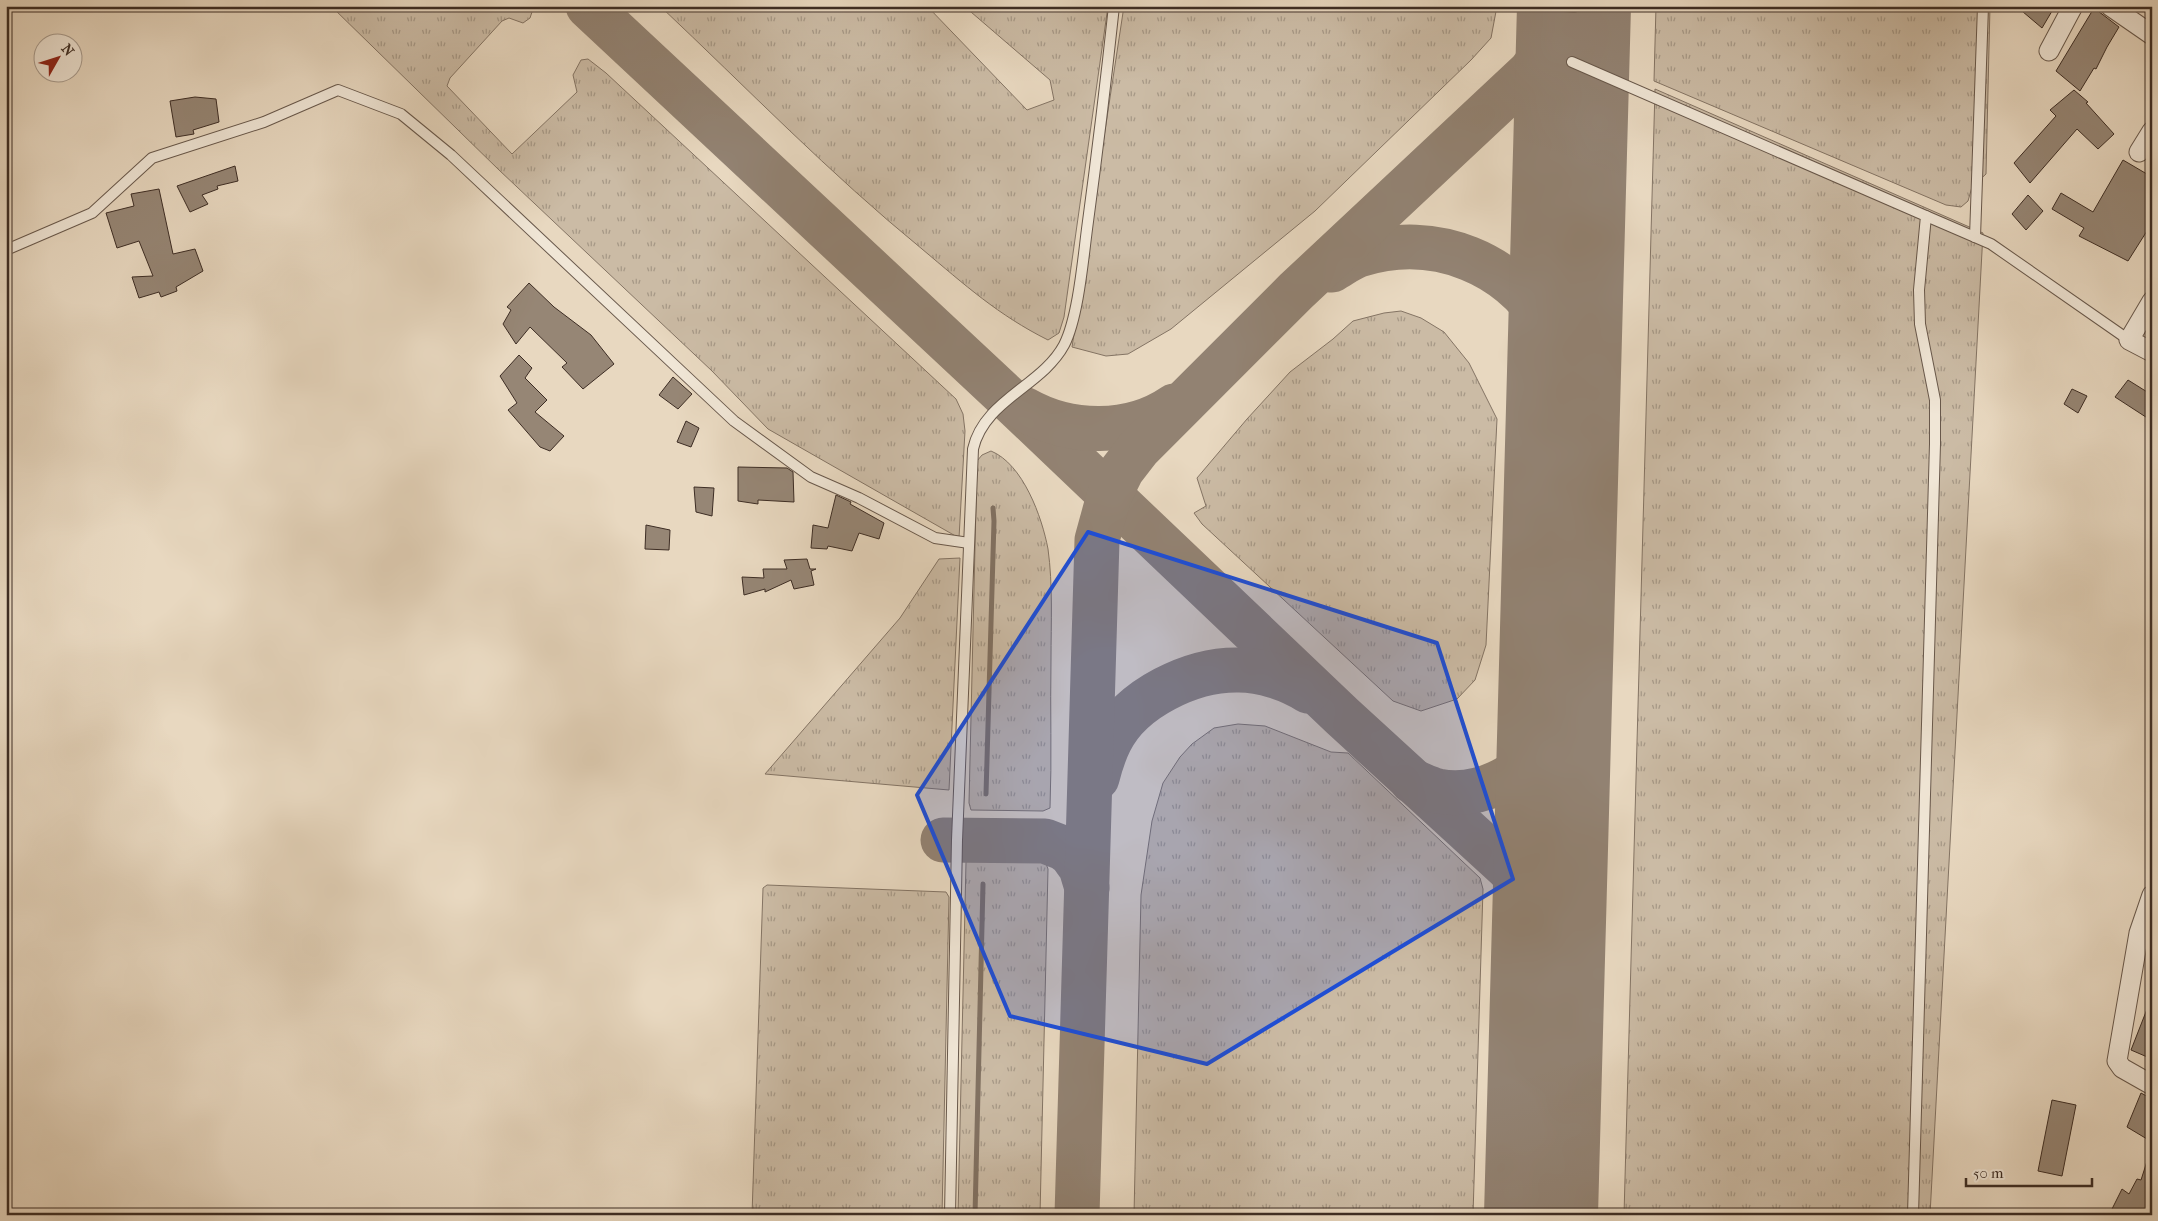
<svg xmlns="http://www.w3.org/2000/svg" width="2158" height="1221" viewBox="0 0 2158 1221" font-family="'IM FELL French Canon',serif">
	<defs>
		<pattern id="grass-tufts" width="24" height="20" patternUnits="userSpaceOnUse" patternTransform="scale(1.25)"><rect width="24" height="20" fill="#cbbba5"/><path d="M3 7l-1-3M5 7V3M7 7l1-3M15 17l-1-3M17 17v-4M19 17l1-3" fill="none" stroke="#a69886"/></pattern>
	</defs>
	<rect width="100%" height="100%" fill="#e8d8c0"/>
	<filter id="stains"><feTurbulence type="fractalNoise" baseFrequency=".004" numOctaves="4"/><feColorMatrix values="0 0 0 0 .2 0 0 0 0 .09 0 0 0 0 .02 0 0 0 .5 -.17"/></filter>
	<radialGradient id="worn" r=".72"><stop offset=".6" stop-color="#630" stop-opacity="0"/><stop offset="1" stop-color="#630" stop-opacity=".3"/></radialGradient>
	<!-- grass -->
	<g fill="url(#grass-tufts)" stroke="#847464">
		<path d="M 331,6 L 534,6 L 530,18 L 523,23 L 509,18 L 502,21 L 450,78 L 447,86 L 512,154 L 577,92 L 573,75 L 581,60 L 588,59 L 606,73 L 956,399 L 963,414 L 965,431 L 959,538 L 768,429 L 712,371 L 499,170 Z"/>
		<path d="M 660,6 L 927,6 L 1027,110 L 1054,100 L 1050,80 L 964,6 L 1108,6 L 1064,317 L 1059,333 L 1048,340 C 998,315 965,285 922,249 C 830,174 747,88 660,6 Z"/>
		<path d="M 1124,6 L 1497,6 L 1491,38 L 1471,60 L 1315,211 L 1171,329 L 1128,354 L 1106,356 L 1072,347 Z"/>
		<path d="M 1656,6 L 1990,6 L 1986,174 L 1972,187 L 1968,201 L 1961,207 L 1946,205 L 1654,81 Z"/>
		<path d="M 1655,89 L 1983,233 L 1930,1215 L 1624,1215 Z"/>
		<path d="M 1401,311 L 1421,318 L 1444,332 L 1469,363 L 1497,419 L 1486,645 L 1475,680 L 1457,699 L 1421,711 L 1393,701 L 1202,524 L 1194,513 L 1206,506 L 1197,478 L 1247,419 L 1290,372 L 1333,339 L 1353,321 L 1384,313 Z"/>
		<path d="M 991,451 C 1023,464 1042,517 1048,549 C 1053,585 1051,623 1051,659 C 1050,709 1052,758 1050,808 L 1043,811 L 971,810 L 969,803 L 977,461 L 982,455 Z"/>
		<path d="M 960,558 L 949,790 L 765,774 L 900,618 L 939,559 Z"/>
		<path d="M 1238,724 L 1265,726 L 1331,752 L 1348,753 L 1480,878 L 1483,889 L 1473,1215 L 1134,1215 L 1141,895 L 1152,821 L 1163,783 L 1180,757 L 1192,744 L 1214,728 Z"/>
		<path d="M 977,854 L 1018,858 L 1036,856 L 1045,861 L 1048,869 L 1040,1215 L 958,1215 L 966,862 Z"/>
		<path d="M 767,885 L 946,892 L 949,897 L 942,1215 L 752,1215 L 763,888 Z"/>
	</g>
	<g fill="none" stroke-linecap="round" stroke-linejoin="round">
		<!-- stream -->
		<g stroke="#817162" stroke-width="5">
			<path d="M 986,794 L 994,521 L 993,508"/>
			<path d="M 975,1215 L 983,884"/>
		</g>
		<!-- taxiway -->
		<g stroke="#928272" stroke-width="45">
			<path d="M 588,6 L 1012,402 L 1342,716 L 1508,868 L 1532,894 L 1543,916 L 1549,950"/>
			<path d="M 1332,270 C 1341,265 1350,258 1359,255 C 1435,231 1513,263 1551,332 C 1558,345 1560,365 1564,380"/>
			<path d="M 1024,409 C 1070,435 1130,436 1174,406"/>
			<path d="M 1097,778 C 1100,766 1104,753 1110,741 C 1131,698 1192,669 1239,670 C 1262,670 1289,679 1308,691"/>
			<path d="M 1412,781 C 1420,784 1429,789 1438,791 C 1484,800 1522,772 1554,743"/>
			<path d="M 943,840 L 1045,841 L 1063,848 L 1071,854 L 1081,868 L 1087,888"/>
			<path d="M 1077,1215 L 1097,540 L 1109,496 L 1122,470 L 1139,448 L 1296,291 L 1530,72 L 1556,38 L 1574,7"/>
		</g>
		<!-- runway -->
		<path stroke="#928272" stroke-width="114" d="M 1541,1215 L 1574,6"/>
	</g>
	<!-- building -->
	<g fill="#968675" stroke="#3d2d24">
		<path d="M 2016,6 L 2055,6 L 2042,28 Z"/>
		<path d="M 2094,8 L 2119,27 L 2107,47 L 2096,69 L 2094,68 L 2080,91 L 2056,71 Z"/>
		<path d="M 2074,90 L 2088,102 L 2086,103 L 2114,134 L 2098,149 L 2077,129 L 2030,183 L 2014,163 L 2056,116 L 2050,110 Z"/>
		<path d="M 195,97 L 216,99 L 219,122 L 193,130 L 194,134 L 176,137 L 170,101 Z"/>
		<path d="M 2123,160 L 2152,177 L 2152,223 L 2128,261 L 2079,236 L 2084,228 L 2052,209 L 2061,193 L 2093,212 Z"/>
		<path d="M 235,166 L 238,181 L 217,186 L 218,189 L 202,195 L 208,204 L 190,212 L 177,186 Z"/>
		<path d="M 159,189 L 173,254 L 195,249 L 203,271 L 176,287 L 177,291 L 161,297 L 159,292 L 139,298 L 132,277 L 153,276 L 139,241 L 117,248 L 106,213 L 134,206 L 131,194 Z"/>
		<path d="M 2028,195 L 2043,211 L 2026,230 L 2012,214 Z"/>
		<path d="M 529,283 L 554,307 L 591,335 L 614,364 L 583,389 L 562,367 L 567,363 L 530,327 L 516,344 L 503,324 L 511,310 L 507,307 Z"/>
		<path d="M 519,355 L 532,368 L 525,378 L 547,400 L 535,412 L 564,436 L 550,451 L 540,447 L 508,410 L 517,403 L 500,376 Z"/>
		<path d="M 673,377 L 692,394 L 678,409 L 659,395 Z"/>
		<path d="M 2128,380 L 2152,395 L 2152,421 L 2115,397 Z"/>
		<path d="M 2072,389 L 2087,396 L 2078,413 L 2064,404 Z"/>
		<path d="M 686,421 L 699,428 L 691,447 L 677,442 Z"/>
		<path d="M 738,467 L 787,468 L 793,472 L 794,502 L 758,500 L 758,504 L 738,501 Z"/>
		<path d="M 694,487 L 714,488 L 712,516 L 696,512 Z"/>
		<path d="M 836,495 L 851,502 L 850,504 L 884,523 L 879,539 L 859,533 L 852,551 L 828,546 L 827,549 L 811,548 L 813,525 L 828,528 Z"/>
		<path d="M 646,525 L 670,530 L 669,550 L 645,549 Z"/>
		<path d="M 807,559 L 810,569 L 816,569 L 811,571 L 814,585 L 794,589 L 791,580 L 765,592 L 765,589 L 744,595 L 742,577 L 764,578 L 763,569 L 787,569 L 784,560 Z"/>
		<path d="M 2151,999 L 2152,999 L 2152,1059 L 2131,1050 Z"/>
		<path d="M 2141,1093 L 2152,1099 L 2152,1142 L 2127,1127 Z"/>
		<path d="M 2052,1100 L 2076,1105 L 2062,1176 L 2038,1171 Z"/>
		<path d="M 2149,1155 L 2152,1155 L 2152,1215 L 2109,1215 L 2122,1189 L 2129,1194 L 2137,1179 L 2141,1180 Z"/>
	</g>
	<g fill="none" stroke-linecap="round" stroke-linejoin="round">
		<defs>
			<g id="lane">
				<path d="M 1564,6 L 1574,7"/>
				<path d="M 1572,62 L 1926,216 L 1919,290 L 1920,324 L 1935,400 L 1935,444 L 1913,1215"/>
				<path d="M 1926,216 L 1991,244 L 2129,340"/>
				<path d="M 1975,237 L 1983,6"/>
				<path d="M 6,250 L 92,213 L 152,158 L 264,122 L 338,90 L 401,114 L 451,155 L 734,421 L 811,477 L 859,498 L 935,538 L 969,543"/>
				<path d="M 950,1215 L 957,840 L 973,449 C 984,400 1042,386 1064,345 C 1078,318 1083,260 1087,229 C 1097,155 1106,81 1114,6"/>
			</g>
			<g id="street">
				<path d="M 2110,6 L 2152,35"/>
				<path d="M 2049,51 L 2073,6"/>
				<path d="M 2139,152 L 2152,131"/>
				<path d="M 2152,301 L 2129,340 L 2152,352"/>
				<path d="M 2152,895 L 2139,933 L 2117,1061 L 2122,1068 L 2152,1085"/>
			</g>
		</defs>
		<!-- lane casing -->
		<use href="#lane" stroke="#68584b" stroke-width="12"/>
		<!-- street casing -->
		<use href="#street" stroke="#68584b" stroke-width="21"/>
		<!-- lane -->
		<use href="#lane" stroke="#f0e6d6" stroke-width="10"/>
		<!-- street -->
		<use href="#street" stroke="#f0e6d6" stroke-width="19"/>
	</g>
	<!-- marked area -->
	<path fill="#1d4ed8" fill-opacity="0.2" stroke="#1d4ed8" stroke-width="4" stroke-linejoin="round" d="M 1088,532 L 1437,643 L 1513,879 L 1207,1064 L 1010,1016 L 917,795 Z"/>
	<!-- margin -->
	<rect width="2158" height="1221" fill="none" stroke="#e8d8c0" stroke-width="25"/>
	<rect x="8" y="8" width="2143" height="1206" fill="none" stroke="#3d2d24" stroke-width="2.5"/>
	<rect x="12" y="12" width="2133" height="1196" fill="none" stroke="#3d2d24"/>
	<!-- north arrow -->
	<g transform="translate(58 58) rotate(51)"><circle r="24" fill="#f0e6d6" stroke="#a89c8f"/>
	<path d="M0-4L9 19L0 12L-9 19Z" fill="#8f2418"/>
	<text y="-8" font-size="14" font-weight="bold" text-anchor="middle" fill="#3d2d24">N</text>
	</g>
	<!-- scale -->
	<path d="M1966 1178v8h126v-8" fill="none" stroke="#3d2d24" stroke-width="2.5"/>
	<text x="1973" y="1178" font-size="15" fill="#3d2d24" stroke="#f0e6d6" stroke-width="4" paint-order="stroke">50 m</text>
	<rect width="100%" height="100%" filter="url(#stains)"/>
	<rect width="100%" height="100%" fill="url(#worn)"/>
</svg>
